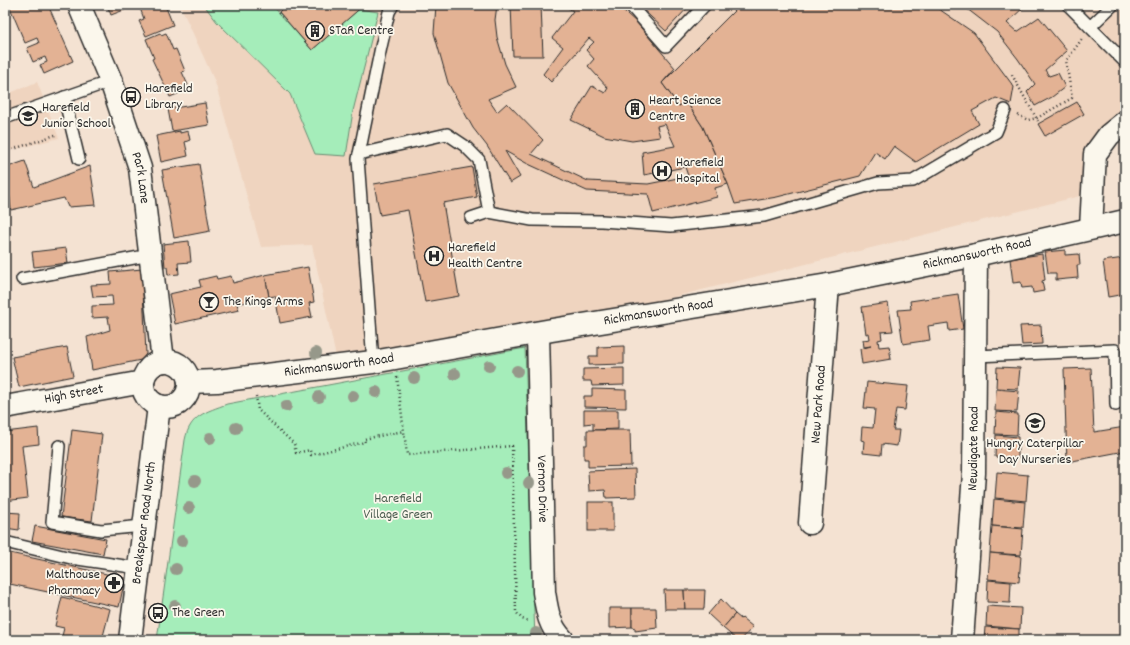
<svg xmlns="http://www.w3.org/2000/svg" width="1130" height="645" viewBox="0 0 1130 645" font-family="Dekko,sans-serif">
	<rect width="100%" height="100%" fill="#f4e2d2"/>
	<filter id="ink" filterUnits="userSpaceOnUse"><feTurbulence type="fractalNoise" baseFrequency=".025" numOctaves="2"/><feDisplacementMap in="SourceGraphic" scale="8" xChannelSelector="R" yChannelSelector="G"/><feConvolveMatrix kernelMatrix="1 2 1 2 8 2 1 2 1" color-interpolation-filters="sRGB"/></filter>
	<g filter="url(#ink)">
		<!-- built -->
		<g fill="#efd4bf">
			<path d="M 180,5 L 1125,5 L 1125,115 L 1085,147 L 1084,195 L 573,322 L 337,362 L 312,245 L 261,247 L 215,82 Z"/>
			<path d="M 37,82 L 59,138 L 5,152 L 5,95 Z"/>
		</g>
		<!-- green -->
		<g fill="#a5edba" stroke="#688c72">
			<path d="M 204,5 L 272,5 L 312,50 L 359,9 L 378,12 L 353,111 L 346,156 L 315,154 L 290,94 L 217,22 Z"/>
			<path d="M 525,348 L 535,640 L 157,640 L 185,440 C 190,415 206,412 227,404 Z"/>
		</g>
		<!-- building -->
		<g fill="#e3b294" stroke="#2b2b2b">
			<path d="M 9,5 L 48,5 L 73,61 L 44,74 L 40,65 L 47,62 L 45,57 L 33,62 L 27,48 L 39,43 L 37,38 L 25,43 Z"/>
			<path d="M 107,5 L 137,5 L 111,15 Z"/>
			<path d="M 148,5 L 165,5 L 173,25 L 146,36 L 139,21 L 144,19 L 140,8 Z"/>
			<path d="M 286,5 L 364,5 L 312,50 L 279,12 Z"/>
			<path d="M 436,5 L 497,5 L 495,20 L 497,37 L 505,64 L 516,87 L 488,99 L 497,112 L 507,103 L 543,140 L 531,154 L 588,181 L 648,184 L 688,176 L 685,167 L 644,175 L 642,152 L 675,146 L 665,124 L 657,126 L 660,137 L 632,141 L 604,136 L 571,120 L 592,86 L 605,93 L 608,88 L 588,66 L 594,59 L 586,50 L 594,42 L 589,38 L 551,82 L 543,74 L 563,47 L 552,38 L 573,11 L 564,5 L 617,5 L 636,22 L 675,68 L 662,83 L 679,106 L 686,101 L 703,127 L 728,184 L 715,188 L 717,197 L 653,213 L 648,194 L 587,191 L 526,163 L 505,151 L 520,177 L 510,183 L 487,146 L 473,128 L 448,83 L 434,33 Z"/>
			<path d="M 511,5 L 541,5 L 543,56 L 513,56 Z"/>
			<path d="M 638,5 L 690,5 L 666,31 Z"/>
			<path d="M 740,5 L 933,5 L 974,33 L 1014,87 L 1011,104 L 996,98 L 972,111 L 979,124 L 916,162 L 894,146 L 885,159 L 875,152 L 860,176 L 777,197 L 735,204 L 728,184 L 703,127 L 686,101 L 679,106 L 662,83 Z"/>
			<path d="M 962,5 L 1026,5 L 1007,23 L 1017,32 L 1039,17 L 1067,51 L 1045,70 L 1049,76 L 1058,73 L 1065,87 L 1052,97 L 1035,106 L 1027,92 L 1035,84 L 1018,59 L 997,32 Z"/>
			<path d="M 160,33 L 161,35 L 166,33 L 173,50 L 176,49 L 185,71 L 182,72 L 188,85 L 181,88 L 182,92 L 170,97 L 152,59 L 154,58 L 146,39 Z"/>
			<path d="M 1077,102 L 1084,114 L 1045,136 L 1038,124 Z"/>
			<path d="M 205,103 L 209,125 L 172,131 L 168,109 Z"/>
			<path d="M 180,131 L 180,133 L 188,131 L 190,140 L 185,142 L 188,156 L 161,162 L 156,136 Z"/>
			<path d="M 25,161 L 34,187 L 90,166 L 96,205 L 68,207 L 64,198 L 11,210 L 9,191 L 5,178 L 5,168 Z"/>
			<path d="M 199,164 L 210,231 L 174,238 L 162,170 Z"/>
			<path d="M 472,167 L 477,197 L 443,203 L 459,296 L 425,302 L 408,210 L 380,215 L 374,184 Z"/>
			<path d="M 189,241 L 191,262 L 178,263 L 179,274 L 168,275 L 167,267 L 165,267 L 163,244 Z"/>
			<path d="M 66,248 L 68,263 L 34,267 L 32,252 Z"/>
			<path d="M 1123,249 L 1125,249 L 1125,294 L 1108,297 L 1103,261 L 1124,258 Z"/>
			<path d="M 1065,250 L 1065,255 L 1079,254 L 1080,265 L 1077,265 L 1078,278 L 1056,280 L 1056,273 L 1048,273 L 1045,252 Z"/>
			<path d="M 1042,254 L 1045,280 L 1042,281 L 1044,291 L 1033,293 L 1032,287 L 1022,288 L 1021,282 L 1013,283 L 1010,259 Z"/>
			<path d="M 308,267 L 314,302 L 309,303 L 312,317 L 280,323 L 275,296 L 269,297 L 265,275 Z"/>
			<path d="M 142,269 L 146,354 L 141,360 L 92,370 L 87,337 L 110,330 L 108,317 L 92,318 L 92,306 L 113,305 L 112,296 L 93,297 L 91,285 L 111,284 L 110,272 Z"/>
			<path d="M 265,275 L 269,297 L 237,304 L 239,310 L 175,324 L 169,294 L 201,287 L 199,280 L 216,276 L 217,279 L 231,276 L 233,283 Z"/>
			<path d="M 958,294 L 963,329 L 949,331 L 948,323 L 928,326 L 930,340 L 903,344 L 898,310 L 911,309 L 910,301 Z"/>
			<path d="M 888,303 L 893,331 L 881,332 L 882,339 L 878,340 L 879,347 L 889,346 L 891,359 L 862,364 L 860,349 L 871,346 L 864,347 L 863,340 L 870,339 L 869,333 L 866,334 L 862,307 Z"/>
			<path d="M 1041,325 L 1042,344 L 1022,345 L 1020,326 Z"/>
			<path d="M 624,346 L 624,364 L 589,365 L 589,356 L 598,356 L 598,347 Z"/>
			<path d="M 67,347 L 73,376 L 19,387 L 12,357 Z"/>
			<path d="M 997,367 L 1020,368 L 1018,389 L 996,388 Z"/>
			<path d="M 624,368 L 624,385 L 592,386 L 591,381 L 583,381 L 583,369 Z"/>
			<path d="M 1091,368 L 1094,432 L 1125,427 L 1125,451 L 1067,462 L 1064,369 Z"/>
			<path d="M 5,372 L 7,390 L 5,390 Z"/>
			<path d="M 867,382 L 908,386 L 905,410 L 896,409 L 893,430 L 899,430 L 897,446 L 882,444 L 881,455 L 863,453 L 864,441 L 861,440 L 862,427 L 873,428 L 875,409 L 864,408 Z"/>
			<path d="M 592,389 L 626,390 L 626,408 L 584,407 L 584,396 L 592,396 Z"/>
			<path d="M 996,389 L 1019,391 L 1017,412 L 995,411 Z"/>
			<path d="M 584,410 L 618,410 L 618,429 L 593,430 L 593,423 L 584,424 Z"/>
			<path d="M 996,412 L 1018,414 L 1017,435 L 995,434 Z"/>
			<path d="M 38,428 L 39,444 L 22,446 L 28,498 L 5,501 L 5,432 Z"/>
			<path d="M 72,430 L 102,434 L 92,521 L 61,517 Z"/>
			<path d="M 587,430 L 630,430 L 631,466 L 588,467 L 588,459 L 584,459 L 584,445 L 587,445 Z"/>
			<path d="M 996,435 L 1018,437 L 1018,458 L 995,457 Z"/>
			<path d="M 635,469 L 636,497 L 606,498 L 605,490 L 589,491 L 588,471 Z"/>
			<path d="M 997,472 L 1028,475 L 1026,501 L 995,498 Z"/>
			<path d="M 994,499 L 1025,502 L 1023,528 L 992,526 Z"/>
			<rect x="588" y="502" width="25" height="29"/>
			<path d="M 5,512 L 20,513 L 19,530 L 5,528 Z"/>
			<path d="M 35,526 L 106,539 L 103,554 L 32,541 Z"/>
			<path d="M 992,526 L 1023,529 L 1021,555 L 990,553 Z"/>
			<path d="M 5,552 L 125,578 L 119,607 L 5,583 Z"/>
			<path d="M 990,553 L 1021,556 L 1019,582 L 988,579 Z"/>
			<path d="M 988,580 L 1011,582 L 1010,603 L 987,602 Z"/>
			<path d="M 664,590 L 684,590 L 685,609 L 665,609 Z"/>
			<path d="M 684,590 L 705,590 L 704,609 L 685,609 Z"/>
			<path d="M 62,597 L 110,609 L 102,640 L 75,640 L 62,636 L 64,628 L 55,626 Z"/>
			<path d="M 721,599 L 735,614 L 723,628 L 708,614 Z"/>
			<path d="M 987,606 L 1021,608 L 1020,629 L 986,626 Z"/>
			<path d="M 609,608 L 632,608 L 632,627 L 609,628 Z"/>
			<path d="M 632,608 L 656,608 L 657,628 L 635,631 L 635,628 L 632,627 Z"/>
			<path d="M 735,614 L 741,619 L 742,618 L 753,627 L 741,640 L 737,640 L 723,628 Z"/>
			<path d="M 985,627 L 1019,629 L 1019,640 L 984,640 Z"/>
		</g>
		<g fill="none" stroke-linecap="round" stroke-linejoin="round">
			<defs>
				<g id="service">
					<path d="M 630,5 L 666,46 L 705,5"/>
					<path d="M 1068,5 L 1125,62"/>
					<path d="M 1090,27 L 1113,5"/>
					<path d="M 64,97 L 79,159"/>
					<path d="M 5,118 L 111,81"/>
					<path d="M 359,154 L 447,134 L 465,146 L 479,160 L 489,212 L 532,220 L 602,221 L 671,226 L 764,216 L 878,183 L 913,181 L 996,132 L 1005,110"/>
					<path d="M 471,218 L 489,212"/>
					<path d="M 22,279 L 150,255"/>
					<path d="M 975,356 L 1115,350 L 1116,405"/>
					<path d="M 373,362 L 358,159 L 381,47 L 389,12 L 393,5"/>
					<path d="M 59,446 L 52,522 L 101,530 L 143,526"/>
					<path d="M 5,542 L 71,558 L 138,568"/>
				</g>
				<g id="minor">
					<path id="s1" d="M 79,5 L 111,81 L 140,168 L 163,361"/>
					<path d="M 1091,228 L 1095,154 L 1109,135 L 1125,122"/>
					<path id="s2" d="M 538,333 L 544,592 C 547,611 549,626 563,640"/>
					<path id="s3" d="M 810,523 L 828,285"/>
					<path id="s4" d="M 962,640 L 974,473 L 976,255"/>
				</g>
				<g id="tertiary">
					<circle cx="166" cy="384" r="23"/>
					<path id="s5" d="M 189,382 L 217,381 L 373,362 L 552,330 L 828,285 L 976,255 L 1125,221"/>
					<path id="s6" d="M 5,407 L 143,382"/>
					<path id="s7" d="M 130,640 L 159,406"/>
				</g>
			</defs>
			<!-- service casing -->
			<use href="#service" stroke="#2b2b2b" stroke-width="14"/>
			<!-- minor casing -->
			<use href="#minor" stroke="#2b2b2b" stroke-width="25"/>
			<!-- tertiary casing -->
			<use href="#tertiary" stroke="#2b2b2b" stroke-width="25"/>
			<!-- path -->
			<g stroke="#2b2b2b" stroke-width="2.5" stroke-dasharray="1 3" stroke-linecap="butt">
				<path d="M 1012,75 L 1038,121"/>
				<path d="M 1018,115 L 1028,120 L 1037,118 L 1072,98 L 1066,61 L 1082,39"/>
				<path d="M 5,152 L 58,134"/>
				<path d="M 397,377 L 407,455 L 512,446 L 516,612 L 522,619 L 529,621"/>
				<path d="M 256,396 L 258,410 L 294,444 L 296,453 L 310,450 L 311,455 L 365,442 L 364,439 L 404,431"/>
			</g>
			<!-- service -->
			<use href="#service" stroke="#fbf7ec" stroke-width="11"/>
			<!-- minor -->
			<use href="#minor" stroke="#fbf7ec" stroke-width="22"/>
			<!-- tertiary -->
			<use href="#tertiary" stroke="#fbf7ec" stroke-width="22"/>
		</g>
		<!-- trees -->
		<g fill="#96988a">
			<circle cx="316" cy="353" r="6"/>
			<circle cx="489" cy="366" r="6"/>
			<circle cx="517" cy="371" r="6"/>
			<circle cx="455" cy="374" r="6"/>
			<circle cx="414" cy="378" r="6"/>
			<circle cx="376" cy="392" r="6"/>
			<circle cx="353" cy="396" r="6"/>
			<circle cx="319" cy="397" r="6"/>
			<circle cx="286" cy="406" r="6"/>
			<circle cx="236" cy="428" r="6"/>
			<circle cx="210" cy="438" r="6"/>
			<circle cx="506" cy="473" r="6"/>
			<circle cx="195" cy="481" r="6"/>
			<circle cx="529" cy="483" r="6"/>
			<circle cx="189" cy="508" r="6"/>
			<circle cx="182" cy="541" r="6"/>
			<circle cx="176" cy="569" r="6"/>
			<circle cx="175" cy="606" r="6"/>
			<circle cx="536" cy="633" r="6"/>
		</g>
	</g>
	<!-- icons -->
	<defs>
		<symbol id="building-ring" viewBox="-11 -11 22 22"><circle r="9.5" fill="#fbf7ec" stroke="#2b2b2b" stroke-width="1.5"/><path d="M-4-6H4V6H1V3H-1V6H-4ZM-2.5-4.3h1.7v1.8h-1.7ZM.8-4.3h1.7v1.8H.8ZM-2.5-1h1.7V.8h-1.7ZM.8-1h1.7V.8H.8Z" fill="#2b2b2b"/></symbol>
		<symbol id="bus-ring" viewBox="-11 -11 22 22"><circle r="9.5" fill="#fbf7ec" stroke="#2b2b2b" stroke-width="1.5"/><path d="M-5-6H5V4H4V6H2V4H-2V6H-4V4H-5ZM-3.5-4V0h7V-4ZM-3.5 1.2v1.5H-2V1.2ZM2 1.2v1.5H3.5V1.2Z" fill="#2b2b2b"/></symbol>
		<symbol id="school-ring" viewBox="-11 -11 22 22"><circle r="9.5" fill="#fbf7ec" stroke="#2b2b2b" stroke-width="1.5"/><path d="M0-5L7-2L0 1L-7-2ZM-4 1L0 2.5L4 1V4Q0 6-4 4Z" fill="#2b2b2b"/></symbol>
		<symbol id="hospital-ring" viewBox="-11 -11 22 22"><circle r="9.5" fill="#fbf7ec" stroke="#2b2b2b" stroke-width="1.5"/><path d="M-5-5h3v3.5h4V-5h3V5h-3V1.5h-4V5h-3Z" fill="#2b2b2b"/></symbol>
		<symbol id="bar-ring" viewBox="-11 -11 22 22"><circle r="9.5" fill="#fbf7ec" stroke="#2b2b2b" stroke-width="1.5"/><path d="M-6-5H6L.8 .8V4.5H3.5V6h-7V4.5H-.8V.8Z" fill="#2b2b2b"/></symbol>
		<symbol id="pharmacy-ring" viewBox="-11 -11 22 22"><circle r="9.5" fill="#fbf7ec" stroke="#2b2b2b" stroke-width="1.5"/><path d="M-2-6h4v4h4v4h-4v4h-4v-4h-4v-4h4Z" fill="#2b2b2b"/></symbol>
	</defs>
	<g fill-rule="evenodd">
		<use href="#building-ring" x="304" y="20" width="22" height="22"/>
		<use href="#bus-ring" x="120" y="86" width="22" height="22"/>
		<use href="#building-ring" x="624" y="98" width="22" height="22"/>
		<use href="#school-ring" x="17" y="105" width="22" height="22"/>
		<use href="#hospital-ring" x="651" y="160" width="22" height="22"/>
		<use href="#hospital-ring" x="423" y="245" width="22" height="22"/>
		<use href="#bar-ring" x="198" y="291" width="22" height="22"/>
		<use href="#school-ring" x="1024" y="412" width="22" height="22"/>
		<use href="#pharmacy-ring" x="103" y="572" width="22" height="22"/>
		<use href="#bus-ring" x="147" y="602" width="22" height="22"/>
	</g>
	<g text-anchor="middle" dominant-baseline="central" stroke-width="3.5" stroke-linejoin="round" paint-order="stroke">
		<!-- poi labels -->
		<g font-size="14" fill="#2b2b2b" stroke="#fbf7ec" text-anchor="start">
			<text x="329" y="31">STaR Centre</text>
			<text x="145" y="89">Harefield<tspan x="145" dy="16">Library</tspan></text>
			<text x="649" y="101">Heart Science<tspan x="649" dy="16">Centre</tspan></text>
			<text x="42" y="108">Harefield<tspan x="42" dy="16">Junior School</tspan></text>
			<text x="676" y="163">Harefield<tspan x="676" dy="16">Hospital</tspan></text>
			<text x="448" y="248">Harefield<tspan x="448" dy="16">Health Centre</tspan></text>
			<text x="223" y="302">The Kings Arms</text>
			<text x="1035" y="444" text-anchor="middle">Hungry Caterpillar<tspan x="1035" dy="16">Day Nurseries</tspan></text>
			<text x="100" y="575" text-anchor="end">Malthouse<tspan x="100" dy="16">Pharmacy</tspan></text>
			<text x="172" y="613">The Green</text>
		</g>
		<!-- street labels -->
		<g font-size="14" fill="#2b2b2b" stroke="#fbf7ec">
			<text stroke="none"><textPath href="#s1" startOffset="184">Park Lane</textPath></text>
			<text stroke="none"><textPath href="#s5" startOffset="799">Rickmansworth Road</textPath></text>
			<text stroke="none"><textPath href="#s5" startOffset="475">Rickmansworth Road</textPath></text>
			<text stroke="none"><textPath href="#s5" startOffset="151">Rickmansworth Road</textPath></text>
			<text stroke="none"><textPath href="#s6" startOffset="70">High Street</textPath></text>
			<text stroke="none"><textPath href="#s3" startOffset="119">New Park Road</textPath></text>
			<text stroke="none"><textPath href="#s4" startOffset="192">Newdigate Road</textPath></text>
			<text stroke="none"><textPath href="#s2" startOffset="156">Vernon Drive</textPath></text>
			<text stroke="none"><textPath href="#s7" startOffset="118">Breakspear Road North</textPath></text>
		</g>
		<!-- park labels -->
		<g font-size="14" fill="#4a5c4f" stroke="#fbf7ec">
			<text x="398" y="499">Harefield<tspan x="398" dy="16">Village Green</tspan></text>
		</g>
	</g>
	<!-- margin -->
	<rect width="1130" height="645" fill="none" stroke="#fbf7ec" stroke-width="20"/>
	<rect x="10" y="10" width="1110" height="625" fill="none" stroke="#2b2b2b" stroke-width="1.5" filter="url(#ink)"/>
</svg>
